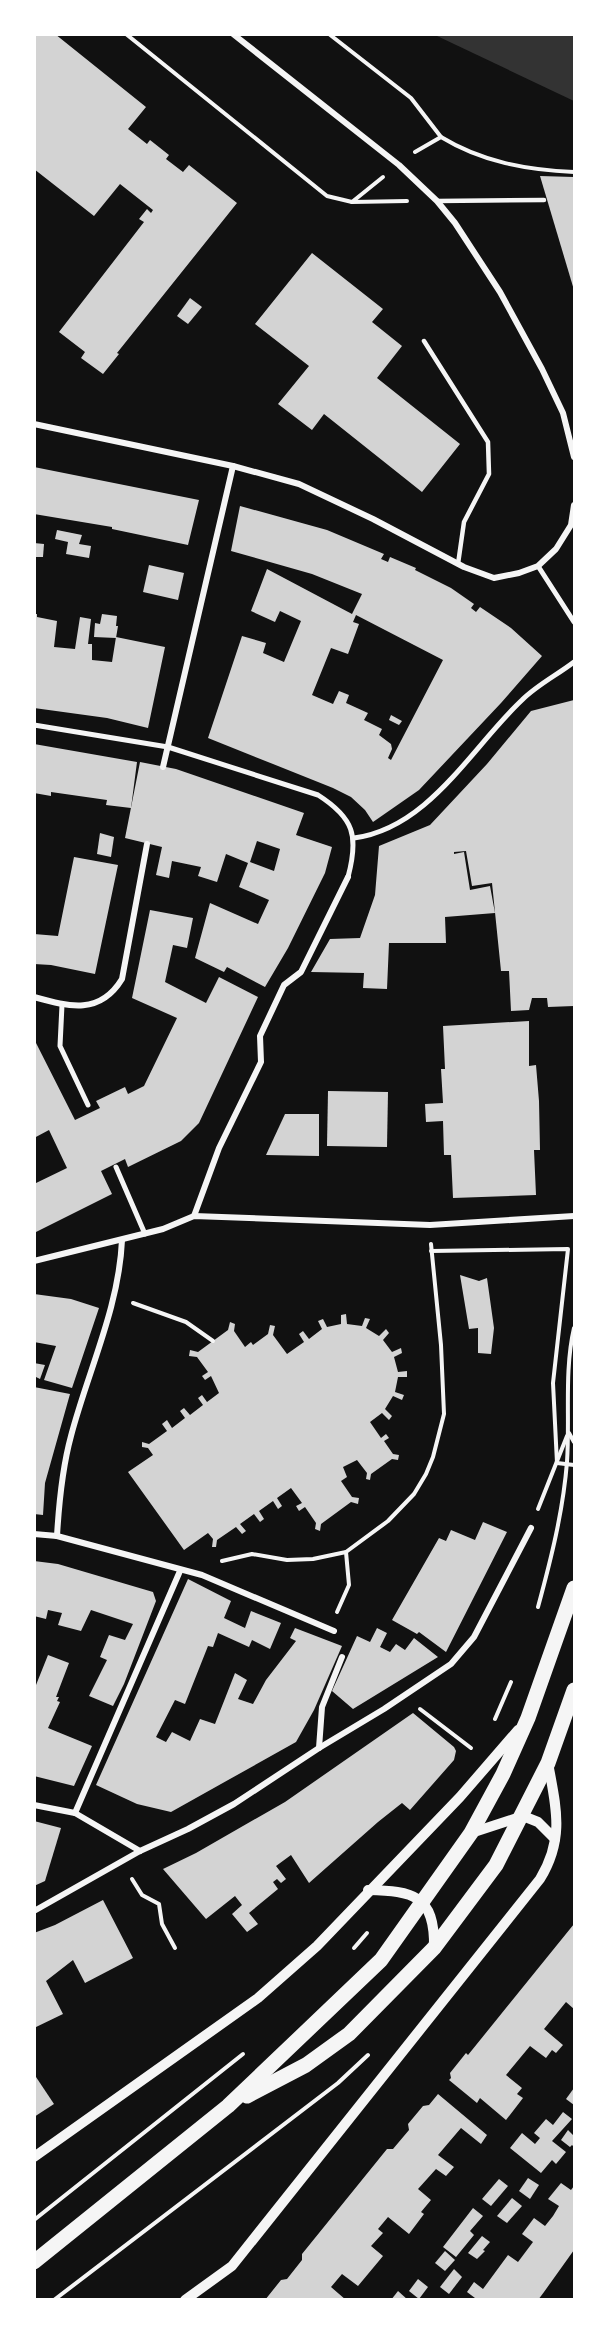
<svg xmlns="http://www.w3.org/2000/svg" width="609" height="2334" viewBox="0 0 609 2334" font-family="'Playfair Display',serif">
	<rect width="100%" height="100%" fill="#111"/>
	<!-- water -->
	<path fill="#333" d="M 435,35 L 574,35 L 574,101 Z"/>
	<!-- building -->
	<g fill="#d3d3d3" fill-rule="evenodd">
		<path d="M 36,34 L 55,34 L 146,107 L 128,129 L 147,144 L 150,140 L 169,155 L 166,159 L 183,172 L 189,165 L 237,203 L 117,353 L 119,354 L 103,374 L 81,358 L 85,352 L 59,332 L 144,222 L 139,219 L 147,209 L 151,213 L 153,210 L 120,184 L 94,216 L 34,169 Z"/>
		<path d="M 540,176 L 574,177 L 574,290 Z"/>
		<path d="M 312,253 L 383,309 L 372,322 L 402,346 L 377,378 L 460,444 L 422,492 L 324,414 L 312,430 L 278,404 L 309,366 L 255,324 Z"/>
		<path d="M 190,298 L 202,307 L 188,324 L 177,316 Z"/>
		<path d="M 34,467 L 199,500 L 188,545 L 112,529 L 112,527 L 34,514 Z"/>
		<path d="M 240,506 L 327,530 L 384,554 L 381,559 L 388,562 L 390,557 L 416,568 L 415,570 L 451,588 L 474,604 L 471,608 L 476,612 L 480,607 L 511,628 L 542,656 L 501,703 L 419,790 L 373,822 L 365,810 L 351,797 L 333,788 L 208,738 L 242,636 L 266,643 L 263,653 L 284,662 L 301,621 L 280,611 L 275,622 L 251,611 L 267,569 L 352,614 L 362,594 L 312,574 L 231,551 ZM 356,615 L 443,660 L 391,760 L 388,758 L 392,749 L 391,744 L 379,735 L 382,729 L 364,720 L 368,713 L 346,703 L 349,695 L 339,691 L 333,704 L 312,695 L 331,648 L 348,654 L 359,624 L 353,622 Z"/>
		<path d="M 57,530 L 82,535 L 79,544 L 91,546 L 89,558 L 66,554 L 68,542 L 55,539 Z"/>
		<path d="M 34,543 L 44,544 L 43,557 L 34,557 Z"/>
		<path d="M 149,565 L 184,573 L 178,600 L 143,592 Z"/>
		<path d="M 34,614 L 37,614 L 37,617 L 57,621 L 54,647 L 75,649 L 80,617 L 91,619 L 88,644 L 92,644 L 92,660 L 112,662 L 116,637 L 165,647 L 148,728 L 107,718 L 34,708 Z"/>
		<path d="M 102,614 L 117,616 L 116,626 L 118,626 L 116,638 L 94,637 L 95,623 L 100,624 Z"/>
		<path d="M 574,700 L 574,1006 L 548,1007 L 547,998 L 532,998 L 529,1010 L 511,1011 L 509,971 L 501,971 L 492,883 L 472,886 L 466,851 L 454,852 L 454,854 L 464,852 L 470,890 L 490,886 L 495,913 L 445,917 L 446,943 L 389,943 L 387,989 L 363,988 L 364,973 L 311,972 L 330,939 L 360,938 L 375,895 L 379,846 L 430,825 L 487,764 L 531,711 Z"/>
		<path d="M 391,715 L 402,721 L 399,725 L 389,720 Z"/>
		<path d="M 34,744 L 137,762 L 131,808 L 106,805 L 107,800 L 51,792 L 51,796 L 34,793 Z"/>
		<path d="M 140,762 L 176,769 L 304,813 L 296,835 L 332,847 L 325,873 L 288,948 L 265,987 L 227,967 L 224,972 L 195,958 L 210,903 L 258,924 L 269,900 L 239,887 L 248,863 L 226,854 L 217,882 L 198,876 L 201,867 L 172,861 L 169,878 L 156,875 L 162,847 L 125,838 ZM 257,841 L 280,849 L 274,871 L 250,862 Z"/>
		<path d="M 100,833 L 114,837 L 111,857 L 97,854 Z"/>
		<path d="M 74,857 L 118,865 L 95,974 L 51,965 L 34,964 L 34,934 L 58,936 Z"/>
		<path d="M 150,910 L 193,918 L 187,948 L 173,945 L 165,982 L 206,1003 L 219,977 L 258,997 L 199,1123 L 181,1141 L 128,1167 L 125,1159 L 101,1171 L 112,1194 L 34,1233 L 34,1184 L 67,1168 L 49,1130 L 34,1138 L 34,1039 L 75,1120 L 100,1108 L 96,1101 L 125,1087 L 128,1094 L 144,1086 L 177,1018 L 132,998 Z"/>
		<path d="M 529,1021 L 529,1066 L 536,1065 L 539,1101 L 540,1150 L 534,1150 L 536,1195 L 453,1198 L 451,1155 L 444,1155 L 443,1121 L 426,1122 L 425,1104 L 443,1103 L 441,1069 L 445,1069 L 443,1026 Z"/>
		<path d="M 328,1091 L 388,1092 L 387,1147 L 327,1146 Z"/>
		<path d="M 285,1114 L 319,1114 L 319,1156 L 266,1155 Z"/>
		<path d="M 460,1275 L 479,1281 L 487,1278 L 494,1328 L 491,1354 L 478,1353 L 478,1328 L 469,1329 Z"/>
		<path d="M 34,1294 L 71,1299 L 99,1308 L 72,1388 L 44,1380 L 56,1346 L 34,1342 Z"/>
		<path d="M 346,1314 L 347,1324 L 362,1326 L 365,1318 L 370,1319 L 366,1328 L 379,1336 L 386,1329 L 389,1333 L 383,1340 L 392,1352 L 401,1348 L 402,1353 L 394,1357 L 398,1372 L 407,1371 L 407,1377 L 398,1377 L 395,1392 L 404,1395 L 402,1400 L 393,1396 L 385,1409 L 392,1416 L 389,1420 L 382,1413 L 370,1422 L 381,1438 L 386,1434 L 389,1438 L 384,1441 L 393,1454 L 399,1455 L 398,1460 L 392,1459 L 371,1474 L 370,1480 L 366,1479 L 367,1473 L 357,1460 L 343,1467 L 347,1477 L 341,1481 L 352,1497 L 359,1498 L 358,1504 L 351,1502 L 321,1524 L 320,1531 L 315,1529 L 316,1523 L 305,1507 L 299,1511 L 296,1506 L 302,1503 L 291,1488 L 277,1498 L 282,1506 L 278,1509 L 273,1501 L 259,1511 L 264,1519 L 260,1522 L 254,1514 L 240,1524 L 246,1531 L 242,1534 L 236,1527 L 217,1540 L 216,1547 L 212,1547 L 213,1539 L 208,1533 L 184,1550 L 128,1472 L 153,1455 L 148,1448 L 142,1447 L 142,1442 L 149,1444 L 167,1431 L 162,1424 L 167,1420 L 172,1428 L 185,1418 L 180,1411 L 184,1408 L 190,1415 L 203,1405 L 198,1398 L 202,1395 L 207,1402 L 219,1393 L 211,1376 L 205,1380 L 202,1376 L 208,1372 L 197,1357 L 189,1356 L 190,1350 L 198,1352 L 228,1330 L 230,1322 L 235,1324 L 234,1331 L 245,1347 L 251,1342 L 253,1345 L 268,1334 L 270,1325 L 275,1326 L 273,1335 L 287,1354 L 304,1342 L 299,1334 L 303,1331 L 309,1339 L 322,1329 L 318,1321 L 323,1319 L 327,1327 L 341,1324 L 341,1315 Z"/>
		<path d="M 34,1363 L 45,1365 L 40,1379 L 34,1376 Z"/>
		<path d="M 34,1387 L 70,1394 L 45,1483 L 43,1515 L 34,1514 L 36,1403 Z"/>
		<path d="M 483,1522 L 507,1532 L 446,1652 L 419,1632 L 417,1634 L 392,1620 L 439,1538 L 446,1541 L 451,1530 L 475,1540 Z"/>
		<path d="M 34,1561 L 58,1564 L 153,1592 L 156,1601 L 124,1684 L 113,1706 L 89,1696 L 107,1660 L 100,1657 L 109,1635 L 125,1640 L 133,1624 L 91,1610 L 81,1631 L 58,1625 L 62,1613 L 48,1610 L 46,1619 L 34,1616 Z"/>
		<path d="M 188,1579 L 231,1601 L 224,1618 L 245,1628 L 251,1611 L 281,1623 L 270,1649 L 252,1640 L 249,1647 L 218,1633 L 213,1647 L 208,1646 L 185,1704 L 175,1700 L 156,1737 L 166,1742 L 172,1732 L 190,1741 L 200,1719 L 215,1724 L 235,1673 L 247,1680 L 238,1699 L 253,1704 L 266,1680 L 296,1641 L 290,1638 L 295,1628 L 342,1646 L 314,1710 L 296,1742 L 171,1812 L 137,1804 L 96,1785 Z"/>
		<path d="M 377,1628 L 387,1633 L 380,1647 L 390,1652 L 396,1644 L 405,1650 L 414,1638 L 438,1657 L 353,1709 L 332,1691 L 357,1636 L 370,1642 Z"/>
		<path d="M 48,1655 L 69,1663 L 56,1697 L 59,1697 L 57,1701 L 60,1702 L 48,1728 L 92,1746 L 74,1786 L 34,1776 L 34,1690 Z"/>
		<path d="M 413,1713 L 454,1747 L 456,1751 L 454,1760 L 410,1810 L 402,1803 L 378,1822 L 309,1883 L 291,1855 L 276,1866 L 286,1879 L 281,1883 L 277,1879 L 273,1882 L 278,1889 L 249,1913 L 258,1924 L 247,1932 L 232,1914 L 242,1905 L 235,1896 L 206,1919 L 163,1869 L 196,1853 L 285,1802 Z"/>
		<path d="M 34,1821 L 61,1828 L 45,1881 L 34,1886 Z"/>
		<path d="M 103,1900 L 133,1958 L 85,1983 L 73,1960 L 46,1981 L 63,2014 L 34,2028 L 34,1933 L 55,1925 Z"/>
		<path d="M 574,1924 L 574,2009 L 566,2002 L 544,2029 L 563,2045 L 556,2053 L 552,2050 L 546,2058 L 530,2046 L 506,2075 L 522,2088 L 517,2094 L 523,2098 L 506,2120 L 480,2098 L 477,2103 L 449,2080 L 451,2078 L 450,2073 L 466,2053 L 468,2055 Z"/>
		<path d="M 34,2074 L 54,2104 L 34,2117 Z"/>
		<path d="M 574,2088 L 574,2105 L 566,2099 Z"/>
		<path d="M 438,2094 L 487,2135 L 481,2144 L 461,2128 L 438,2155 L 454,2167 L 446,2176 L 436,2169 L 418,2189 L 431,2200 L 421,2212 L 424,2214 L 409,2234 L 388,2217 L 378,2229 L 383,2233 L 371,2246 L 383,2256 L 358,2286 L 342,2274 L 331,2287 L 346,2300 L 265,2300 L 281,2280 L 287,2279 L 302,2260 L 302,2254 L 387,2149 L 393,2149 L 409,2130 L 408,2124 L 423,2106 L 429,2105 Z"/>
		<path d="M 563,2112 L 572,2119 L 552,2141 L 566,2152 L 556,2164 L 552,2160 L 541,2173 L 510,2148 L 522,2133 L 535,2144 L 540,2138 L 534,2133 L 546,2119 L 553,2125 Z"/>
		<path d="M 568,2130 L 574,2136 L 574,2147 L 572,2145 L 570,2147 L 561,2140 Z"/>
		<path d="M 528,2178 L 539,2185 L 530,2199 L 519,2191 Z"/>
		<path d="M 499,2179 L 508,2186 L 491,2206 L 482,2199 Z"/>
		<path d="M 561,2183 L 571,2190 L 574,2186 L 574,2250 L 544,2292 L 538,2300 L 474,2300 L 475,2298 L 467,2292 L 474,2282 L 483,2289 L 508,2255 L 518,2262 L 533,2242 L 522,2234 L 534,2218 L 545,2226 L 553,2216 L 559,2206 L 548,2199 Z"/>
		<path d="M 512,2198 L 522,2206 L 507,2223 L 497,2216 Z"/>
		<path d="M 473,2208 L 483,2216 L 470,2231 L 474,2235 L 456,2257 L 443,2247 Z"/>
		<path d="M 482,2236 L 490,2242 L 483,2250 L 485,2251 L 477,2259 L 468,2253 Z"/>
		<path d="M 445,2251 L 455,2260 L 445,2271 L 435,2263 Z"/>
		<path d="M 454,2269 L 462,2277 L 449,2294 L 440,2287 Z"/>
		<path d="M 418,2279 L 428,2287 L 419,2299 L 409,2291 Z"/>
		<path d="M 398,2291 L 408,2300 L 391,2300 Z"/>
	</g>
	<g fill="none" stroke-linecap="round" stroke-linejoin="round">
		<!-- path -->
		<g stroke="#f5f5f5" stroke-width="4">
			<path d="M 126,34 L 327,196 L 352,202 L 407,201"/>
			<path d="M 329,34 L 411,98 L 441,137"/>
			<path d="M 415,152 L 441,137 C 482,162 527,170 574,172"/>
			<path d="M 352,202 L 383,177"/>
			<path d="M 431,1251 L 568,1249 L 553,1383 L 557,1463 L 574,1465"/>
			<path d="M 133,1303 L 186,1322 L 213,1341"/>
			<path d="M 569,1433 L 574,1442"/>
			<path d="M 538,1509 L 567,1436"/>
			<path d="M 222,1561 L 252,1554 L 287,1560 L 313,1559 L 346,1552 L 388,1521 L 414,1494 L 426,1474 L 433,1457 L 444,1414 L 441,1345 L 431,1244"/>
			<path d="M 538,1607 C 551,1559 563,1512 567,1462 C 570,1418 564,1371 574,1328"/>
			<path d="M 337,1612 L 349,1585 L 346,1552"/>
			<path d="M 420,1709 L 471,1748"/>
			<path d="M 495,1719 L 511,1682"/>
			<path d="M 132,1879 L 142,1895 L 159,1904 L 162,1924 L 175,1948"/>
			<path d="M 354,1948 L 367,1933"/>
			<path d="M 34,2220 L 243,2054"/>
			<path d="M 54,2300 L 338,2083 L 368,2055"/>
		</g>
		<!-- service -->
		<g stroke="#f5f5f5" stroke-width="4.5">
			<path d="M 437,201 L 544,200"/>
			<path d="M 424,341 L 488,442 L 489,474 L 464,522 L 458,564"/>
		</g>
		<!-- pedestrian -->
		<g stroke="#f5f5f5" stroke-width="5">
			<path d="M 538,566 L 574,622"/>
			<path d="M 34,725 L 168,747 L 318,795 C 354,818 359,836 348,877"/>
			<path d="M 354,838 C 429,828 471,748 522,700 C 537,685 557,675 574,662"/>
			<path d="M 62,1005 L 60,1046 L 88,1105"/>
			<path d="M 116,1167 L 145,1234"/>
		</g>
		<!-- minor -->
		<g stroke="#f5f5f5" stroke-width="6">
			<path d="M 233,34 L 399,165 L 437,201 L 455,223 L 500,292 L 542,369 L 563,413 L 574,457"/>
			<path d="M 34,424 L 233,466 L 299,484 L 373,519 L 464,567 L 494,578 L 519,573 L 538,566 L 556,549 L 571,525 L 574,505"/>
			<path d="M 163,767 L 233,466"/>
			<path d="M 34,997 C 70,1007 100,1015 122,979 L 147,844"/>
			<path d="M 194,1216 L 219,1148 L 261,1062 L 260,1036 L 284,985 L 301,972 L 348,877"/>
			<path d="M 34,1261 L 163,1229 L 194,1216 L 430,1225 L 574,1216"/>
			<path d="M 34,1534 L 57,1536 L 202,1575 L 334,1631"/>
			<path d="M 57,1536 C 59,1502 62,1469 71,1436 C 88,1371 119,1308 122,1240"/>
			<path d="M 319,1748 L 322,1707 L 342,1657"/>
			<path d="M 34,1805 L 75,1813 L 140,1851"/>
			<path d="M 75,1813 L 180,1571"/>
			<path d="M 34,1911 L 140,1851 L 188,1829 L 234,1804 L 319,1748 L 384,1709 L 451,1664 L 474,1637 L 531,1528"/>
		</g>
		<!-- tertiary -->
		<g stroke="#f5f5f5" stroke-width="10">
			<path d="M 471,1833 L 523,1816 L 538,1822 L 555,1839"/>
			<path d="M 368,1890 C 413,1891 435,1895 434,1947"/>
			<path d="M 34,2157 L 258,1998 L 317,1946 L 460,1797 L 518,1730"/>
			<path d="M 185,2300 L 232,2266 L 540,1879 C 565,1838 556,1807 548,1763"/>
		</g>
		<!-- primary -->
		<g stroke="#f5f5f5" stroke-width="15">
			<path d="M 247,2096 L 306,2065 L 349,2034 L 434,1948 L 496,1865 L 548,1763 L 574,1690"/>
			<path d="M 34,2262 L 228,2106 L 381,1960 L 471,1833 L 503,1774 L 528,1718 L 574,1588"/>
		</g>
	</g>
	<!-- border -->
	<rect width="609" height="2334" fill="none" stroke="#ffffff" stroke-width="72"/>
</svg>
